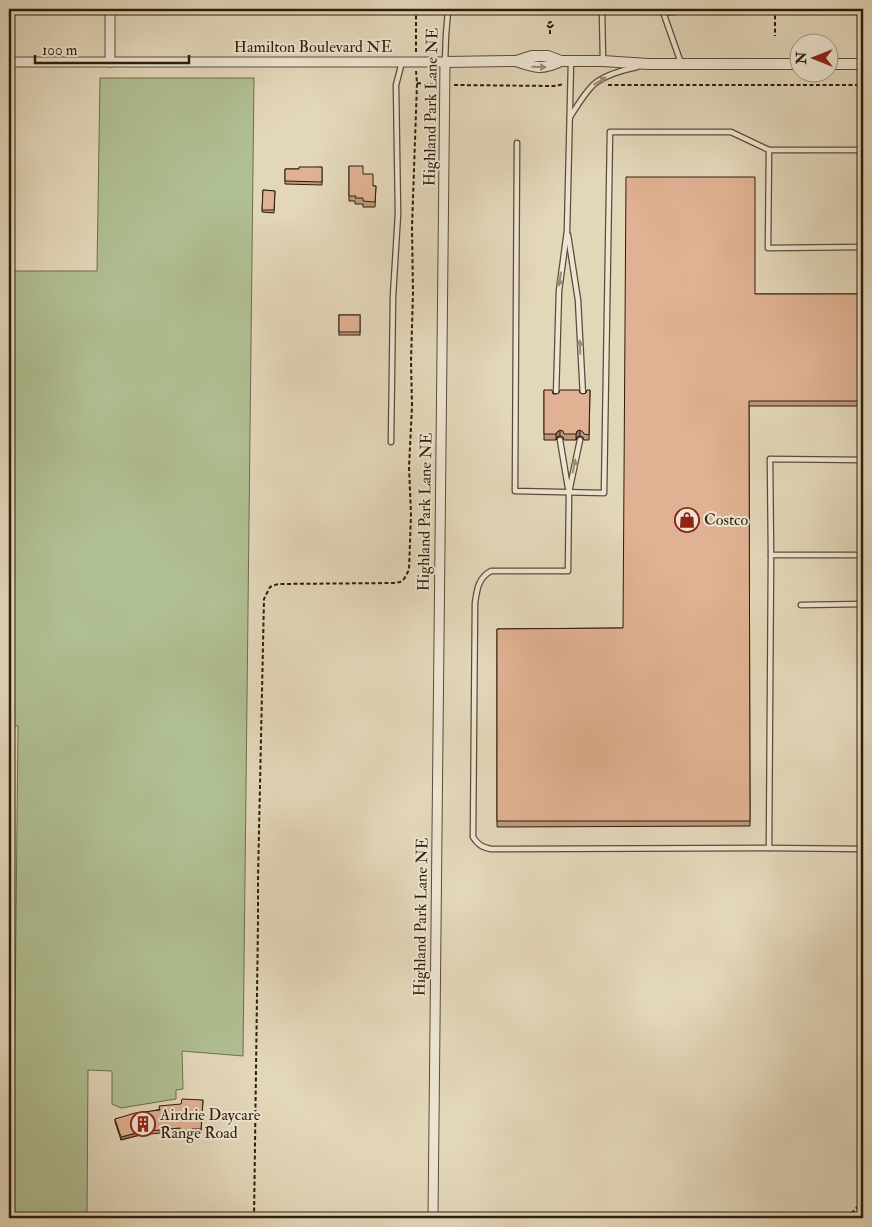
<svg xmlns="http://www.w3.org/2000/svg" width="872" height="1227" viewBox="0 0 872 1227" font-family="'IM FELL Double Pica',serif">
	<rect width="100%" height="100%" fill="#e3d7ba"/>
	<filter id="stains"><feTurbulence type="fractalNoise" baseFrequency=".004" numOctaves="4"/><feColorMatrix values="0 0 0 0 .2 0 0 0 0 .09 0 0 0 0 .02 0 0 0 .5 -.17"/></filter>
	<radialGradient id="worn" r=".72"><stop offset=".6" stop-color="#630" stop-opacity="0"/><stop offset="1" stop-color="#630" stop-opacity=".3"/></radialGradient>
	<!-- green -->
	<path fill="#b0bf92" stroke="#6e6e4e" d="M 100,78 L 254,78 L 243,1056 L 182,1051 L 183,1089 L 176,1090 L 176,1099 L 121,1108 L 112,1104 L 112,1071 L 88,1070 L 87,1218 L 13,1218 L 18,726 L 9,726 L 9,271 L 97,271 Z"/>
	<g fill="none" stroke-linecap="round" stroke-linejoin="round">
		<defs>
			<g id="service">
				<path d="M 662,9 L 681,63"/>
				<path d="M 664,12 L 674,12 L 674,9"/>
				<path d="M 445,62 L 446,35 L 448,11 L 602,11 L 603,61"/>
				<path d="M 570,117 C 577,106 584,94 593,85 C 604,75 623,70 637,67"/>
				<path d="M 517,143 L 515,491 L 604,493 L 610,132 L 731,132 L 769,150 L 768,248 L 863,247"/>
				<path d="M 769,150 L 863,150"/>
				<path d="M 568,235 L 578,300 L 583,396"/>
				<path d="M 556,396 L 559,291 L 567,231 L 571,62"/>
				<path d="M 560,440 L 568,488"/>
				<path d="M 580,440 L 569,492 L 568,571 L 491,571 C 478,578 477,590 475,603 L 473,837 C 478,845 482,847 491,849 L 769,848 L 771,555 L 863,555"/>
				<path d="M 391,442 L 393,296 L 398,214 L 396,85 L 402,62"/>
				<path d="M 771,555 L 770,459 L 863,460"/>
				<path d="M 801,605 L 863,604"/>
				<path d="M 769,848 L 863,849"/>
			</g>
			<g id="minor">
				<path d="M 110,9 L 110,62"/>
				<path d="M 9,62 L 445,62 L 433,1218"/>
			</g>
			<g id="tertiary">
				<path d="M 516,61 C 536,68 542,70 561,61"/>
				<path d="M 445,62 L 516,61 L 532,56 L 548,56 L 561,61 L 603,61 L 648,64 L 800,64"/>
				<path d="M 830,64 L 863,64"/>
			</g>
		</defs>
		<!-- service casing -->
		<use href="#service" stroke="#5a4c36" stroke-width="7"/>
		<!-- minor casing -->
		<use href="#minor" stroke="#5a4c36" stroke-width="11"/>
		<!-- tertiary casing -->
		<use href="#tertiary" stroke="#5a4c36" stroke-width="12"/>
		<!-- path -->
		<g stroke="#2d1e0a" stroke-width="2" stroke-dasharray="4 2.5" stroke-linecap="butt">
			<path d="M 416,9 L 416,54"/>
			<path d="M 775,9 L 775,36"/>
			<path d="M 550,28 L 547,25 L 548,23 L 551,22 L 553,25 L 550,28 L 550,36"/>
			<path d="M 417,83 L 437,85"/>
			<path d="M 454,85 L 554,86 L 564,84"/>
			<path d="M 608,85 L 863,85"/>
			<path d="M 254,1218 L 258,921 L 258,878 L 264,599 L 270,587 L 278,584 L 394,583 L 400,582 L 404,579 L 409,570 L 411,514 L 409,467 L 412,406 L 411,361 L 413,293 L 412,227 L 417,83 L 416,71"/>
			<path d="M 847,1218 L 863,1201"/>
		</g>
		<!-- service -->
		<use href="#service" stroke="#ede5d2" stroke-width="4.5"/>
		<!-- minor -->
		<use href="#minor" stroke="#ede5d2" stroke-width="9"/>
		<!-- tertiary -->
		<use href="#tertiary" stroke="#ede5d2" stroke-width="10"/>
	</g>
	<!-- wall -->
	<g fill="#c1987e" stroke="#2d1e0a">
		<path d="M 349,166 L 363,174 L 373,186 L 376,186 L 375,207 L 363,207 L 363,204 L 355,204 L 355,201 L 349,201 Z"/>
		<path d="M 322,167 L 322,185 L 285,184 L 285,169 L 299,169 Z"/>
		<path d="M 263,190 L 275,191 L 274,213 L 262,212 Z"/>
		<path d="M 755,294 L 863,294 L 863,406 L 749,406 L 750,826 L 497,827 L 497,629 L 623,628 Z"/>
		<rect x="339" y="315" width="21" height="20"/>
		<path d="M 544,390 L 556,394 L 580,393 L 583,394 L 586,393 L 590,390 L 589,440 L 584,440 L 583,437 L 580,436 L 577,437 L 576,440 L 564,440 L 563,437 L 560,436 L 557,437 L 556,440 L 544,440 Z"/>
		<path d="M 203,1100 L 201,1132 L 192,1132 L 192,1135 L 180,1134 L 180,1131 L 140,1135 L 121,1140 L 115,1122 L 115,1119 Z"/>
	</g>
	<!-- shaded-wall -->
	<g fill="#9d7c66" stroke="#2d1e0a">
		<path d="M 560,430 L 560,436 L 557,437 L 556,440 L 556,434 L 557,432 Z"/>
		<path d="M 580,430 L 580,436 L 577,437 L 576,440 L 576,434 L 577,431 Z"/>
		<path d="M 140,1132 L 140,1135 L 121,1140 L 121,1137 Z"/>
	</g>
	<!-- building -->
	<g fill="#e0b192" stroke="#2d1e0a">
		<path d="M 349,166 L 363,166 L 363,174 L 373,174 L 373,186 L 376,186 L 375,202 L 363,201 L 363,198 L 355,198 L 356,196 L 349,196 Z"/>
		<path d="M 299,167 L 322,167 L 322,182 L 285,181 L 285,169 L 299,169 Z"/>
		<path d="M 626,177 L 755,177 L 755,294 L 863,294 L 863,401 L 749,401 L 750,821 L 497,821 L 497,629 L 623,628 Z"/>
		<path d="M 263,190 L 275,191 L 274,210 L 262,210 Z"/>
		<rect x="339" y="315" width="21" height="17"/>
		<path d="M 544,390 L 552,390 L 553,394 L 556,394 L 559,393 L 560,390 L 579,390 L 580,393 L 583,394 L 586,393 L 587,390 L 590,390 L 589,435 L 584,434 L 583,432 L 580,430 L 577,431 L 576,434 L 564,434 L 563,431 L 560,430 L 557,432 L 556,434 L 544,434 Z"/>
		<path d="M 182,1099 L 203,1100 L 201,1129 L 192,1129 L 192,1132 L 180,1131 L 180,1128 L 140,1132 L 121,1137 L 115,1119 L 135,1113 L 160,1110 L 159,1106 L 181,1104 Z"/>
	</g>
	<!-- one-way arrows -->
	<defs><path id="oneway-solid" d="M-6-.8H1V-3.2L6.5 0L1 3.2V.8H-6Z" transform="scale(1.25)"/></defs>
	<g fill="#978b78">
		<use href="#oneway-solid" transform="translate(539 67) rotate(2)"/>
		<use href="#oneway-solid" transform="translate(600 81) rotate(-31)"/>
		<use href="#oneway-solid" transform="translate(560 279) rotate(98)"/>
		<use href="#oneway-solid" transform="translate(580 347) rotate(-93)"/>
		<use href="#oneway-solid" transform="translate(574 466) rotate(-79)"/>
	</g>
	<!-- icons -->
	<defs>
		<symbol id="shop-ring" viewBox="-11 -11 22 22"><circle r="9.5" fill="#ede5d2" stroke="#8f2418" stroke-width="1.5"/><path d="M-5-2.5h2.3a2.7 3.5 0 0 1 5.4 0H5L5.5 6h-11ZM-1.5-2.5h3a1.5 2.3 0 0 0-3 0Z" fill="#8f2418"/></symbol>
		<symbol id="building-ring" viewBox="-11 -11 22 22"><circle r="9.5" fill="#ede5d2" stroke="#8f2418" stroke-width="1.5"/><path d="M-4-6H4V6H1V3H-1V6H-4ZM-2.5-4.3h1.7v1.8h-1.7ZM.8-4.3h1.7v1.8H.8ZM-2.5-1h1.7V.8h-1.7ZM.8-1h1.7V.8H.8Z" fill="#8f2418"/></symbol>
	</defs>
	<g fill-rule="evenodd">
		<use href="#shop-ring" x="673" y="506" width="28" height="28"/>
		<use href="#building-ring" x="129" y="1110" width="28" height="28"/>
	</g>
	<g text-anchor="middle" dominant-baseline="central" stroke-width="4" stroke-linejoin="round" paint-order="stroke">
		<!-- street labels -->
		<g font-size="16" fill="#2d1e0a" stroke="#ede5d2">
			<text x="313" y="47">Hamilton Boulevard NE</text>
			<text transform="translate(431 107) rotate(-89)">Highland Park Lane NE</text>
			<text transform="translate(425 512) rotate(-89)">Highland Park Lane NE</text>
			<text transform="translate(421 917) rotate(-89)">Highland Park Lane NE</text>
		</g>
		<!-- poi labels -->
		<g font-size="16" fill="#2d1e0a" stroke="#ede5d2" text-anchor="start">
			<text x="704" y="520">Costco</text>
			<text x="160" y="1115">Airdrie Daycare<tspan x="160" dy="18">Range Road</tspan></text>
		</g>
	</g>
	<!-- margin -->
	<rect width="872" height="1227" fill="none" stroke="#e3d7ba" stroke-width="30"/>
	<rect x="10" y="10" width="852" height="1207" fill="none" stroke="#2d1e0a" stroke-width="2.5"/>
	<rect x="15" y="15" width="842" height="1197" fill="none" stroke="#2d1e0a"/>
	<!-- north arrow -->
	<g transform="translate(814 58) rotate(270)"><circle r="24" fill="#ede5d2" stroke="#a09582"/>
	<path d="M0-4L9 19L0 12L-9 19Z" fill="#8f2418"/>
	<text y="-8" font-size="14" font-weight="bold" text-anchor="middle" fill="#2d1e0a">N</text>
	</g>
	<!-- scale -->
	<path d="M35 55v8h154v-8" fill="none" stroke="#2d1e0a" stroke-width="2.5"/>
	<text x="42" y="55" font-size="15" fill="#2d1e0a" stroke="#ede5d2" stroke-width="4" paint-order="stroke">100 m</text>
	<rect width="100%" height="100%" filter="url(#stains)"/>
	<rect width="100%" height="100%" fill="url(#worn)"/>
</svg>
